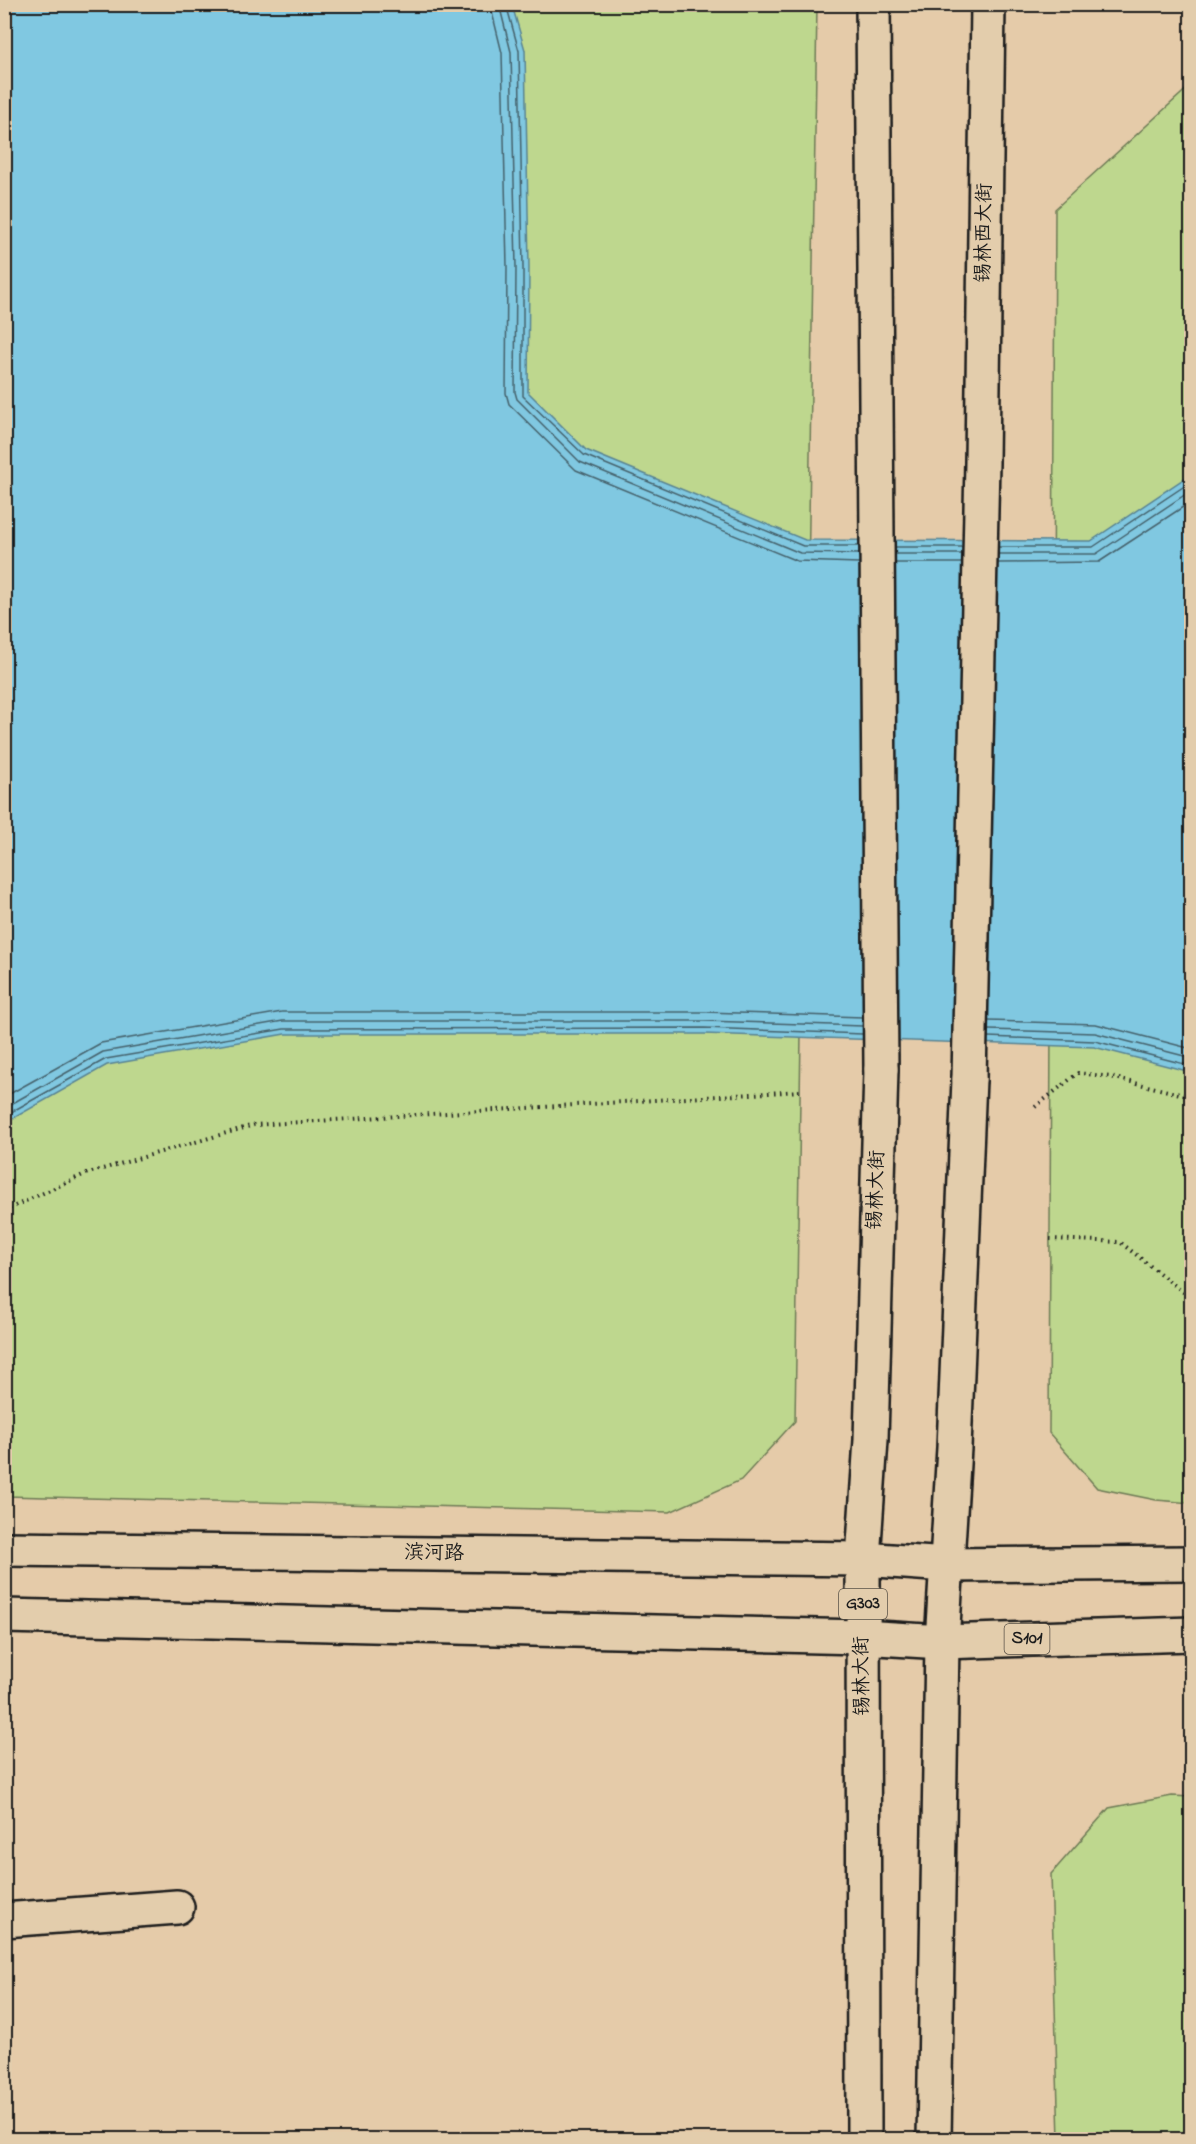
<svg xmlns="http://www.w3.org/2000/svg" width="1196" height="2144" viewBox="0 0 1196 2144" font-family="'Indie Flower','LXGW WenKai TC',sans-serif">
	<rect width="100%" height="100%" fill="#e5cba9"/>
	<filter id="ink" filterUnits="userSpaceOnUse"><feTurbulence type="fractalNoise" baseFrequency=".0167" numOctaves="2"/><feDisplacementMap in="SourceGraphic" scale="12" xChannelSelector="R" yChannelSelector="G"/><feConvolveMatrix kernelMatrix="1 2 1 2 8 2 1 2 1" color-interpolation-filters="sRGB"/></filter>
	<g filter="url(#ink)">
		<!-- green -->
		<g fill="#bed78e" stroke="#6d7a55" stroke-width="1.5">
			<path d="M 5,5 L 817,5 L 795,1421 L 741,1480 L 670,1512 L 5,1496 Z"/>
			<path d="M 1191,85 L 1191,1503 L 1156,1500 L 1097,1488 L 1049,1433 L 1055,209 Z"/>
			<path d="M 1172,1796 L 1191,1797 L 1191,2139 L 1059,2139 L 1051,1874 L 1109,1808 Z"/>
		</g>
		<!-- water -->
		<path fill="#80c8e1" stroke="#588392" stroke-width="1.5" d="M 5,5 L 512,5 L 525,50 L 529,267 L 528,392 L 586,450 L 805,540 L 1091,541 L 1191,474 L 1191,1072 L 1094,1047 L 704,1034 L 285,1034 L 107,1065 L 5,1123 Z"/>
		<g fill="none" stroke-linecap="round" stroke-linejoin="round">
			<!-- shore -->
			<g stroke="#44616b" stroke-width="1.5">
				<path d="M 490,4 L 502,53 L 507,267 L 506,393 L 509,404 L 576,470 L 797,561 L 859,563"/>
				<path d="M 499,4 L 511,52 L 516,267 L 515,392 L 517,399 L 580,462 L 800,553 L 859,554"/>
				<path d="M 506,4 L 519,51 L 523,267 L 523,396 L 584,455 L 803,546 L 859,546"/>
				<path d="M 895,547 L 962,547"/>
				<path d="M 998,547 L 1093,547 L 1192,481"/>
				<path d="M 895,554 L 962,554"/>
				<path d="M 998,554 L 1096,554 L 1192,490"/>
				<path d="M 895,563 L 962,563"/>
				<path d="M 998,563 L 1099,562 L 1192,501"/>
				<path d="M 988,1021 L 1096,1024 L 1192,1049"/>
				<path d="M 988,1030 L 1095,1033 L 1192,1058"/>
				<path d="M 988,1037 L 1095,1041 L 1192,1066"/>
				<path d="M 4,1097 L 101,1043 L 282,1012 L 704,1012 L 863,1017"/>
				<path d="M 4,1108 L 103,1052 L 283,1021 L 704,1021 L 863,1026"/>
				<path d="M 4,1116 L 106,1059 L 284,1029 L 704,1028 L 863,1034"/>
			</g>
			<defs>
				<path id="street" d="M 4,1920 L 177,1907"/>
				<g id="secondary">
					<path d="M 4,1549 L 863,1559"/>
					<path d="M 4,1616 L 862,1637"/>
				</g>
				<g id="primary">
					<path d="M 873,4 L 881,1069"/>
					<path d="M 969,1079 L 982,462 L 988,4"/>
					<path d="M 863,1559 L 947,1565 L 1192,1563"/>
					<path d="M 862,1637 L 942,1642 L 1192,1634"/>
				</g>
				<g id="highway">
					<path d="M 864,2140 L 863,1559 L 871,1440 L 881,1069"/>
					<path d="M 934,2140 L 942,1642 L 954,1448 L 969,1079"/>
				</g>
			</defs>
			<!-- street casing -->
			<use href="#street" stroke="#1c1c1c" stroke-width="38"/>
			<!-- secondary casing -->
			<use href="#secondary" stroke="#1c1c1c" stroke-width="38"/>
			<!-- primary casing -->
			<use href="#primary" stroke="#1c1c1c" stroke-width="38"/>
			<!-- highway casing -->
			<use href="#highway" stroke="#1c1c1c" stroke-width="38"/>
			<!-- path -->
			<g stroke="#1c1c1c" stroke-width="4" stroke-dasharray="1.5 4.5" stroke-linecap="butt">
				<path d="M 1035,1107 L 1078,1073 L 1111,1077 L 1192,1097"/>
				<path d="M 4,1211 L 85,1174 L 254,1125 L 800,1091"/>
				<path d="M 1050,1239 L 1120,1242 L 1192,1299"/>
			</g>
			<!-- street -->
			<use href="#street" stroke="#e3cdac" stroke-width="33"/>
			<!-- secondary -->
			<use href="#secondary" stroke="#e3cdac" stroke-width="33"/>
			<!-- primary -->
			<use href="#primary" stroke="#e3cdac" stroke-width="33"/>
			<!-- highway -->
			<use href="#highway" stroke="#e3cdac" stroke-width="33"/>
		</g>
	</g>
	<g text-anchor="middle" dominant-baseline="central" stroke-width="5" stroke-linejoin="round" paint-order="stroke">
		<!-- shield labels -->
		<g fill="#e3cdac" stroke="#585147" stroke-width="1.5">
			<rect x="839" y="1589" width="48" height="30" rx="4.5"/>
			<rect x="1004.5" y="1624" width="45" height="30" rx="4.5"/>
		</g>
		<g font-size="18" font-weight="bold" fill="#1c1c1c">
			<text x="863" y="1604">G303</text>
			<text x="1027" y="1639">S101</text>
		</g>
		<!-- street labels -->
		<g font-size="20" fill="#1c1c1c" stroke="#e3cdac">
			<text transform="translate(985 233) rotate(-89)">锡林西大街</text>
			<text transform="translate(877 1190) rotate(-88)">锡林大街</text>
			<text transform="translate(434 1554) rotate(1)">滨河路</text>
			<text transform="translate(863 1676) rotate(-91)">锡林大街</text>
		</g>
	</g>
	<!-- margin -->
	<rect width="1196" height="2144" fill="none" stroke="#e3cdac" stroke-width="24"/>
	<rect x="12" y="12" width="1172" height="2120" fill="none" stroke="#1c1c1c" stroke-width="2" filter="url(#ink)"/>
</svg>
